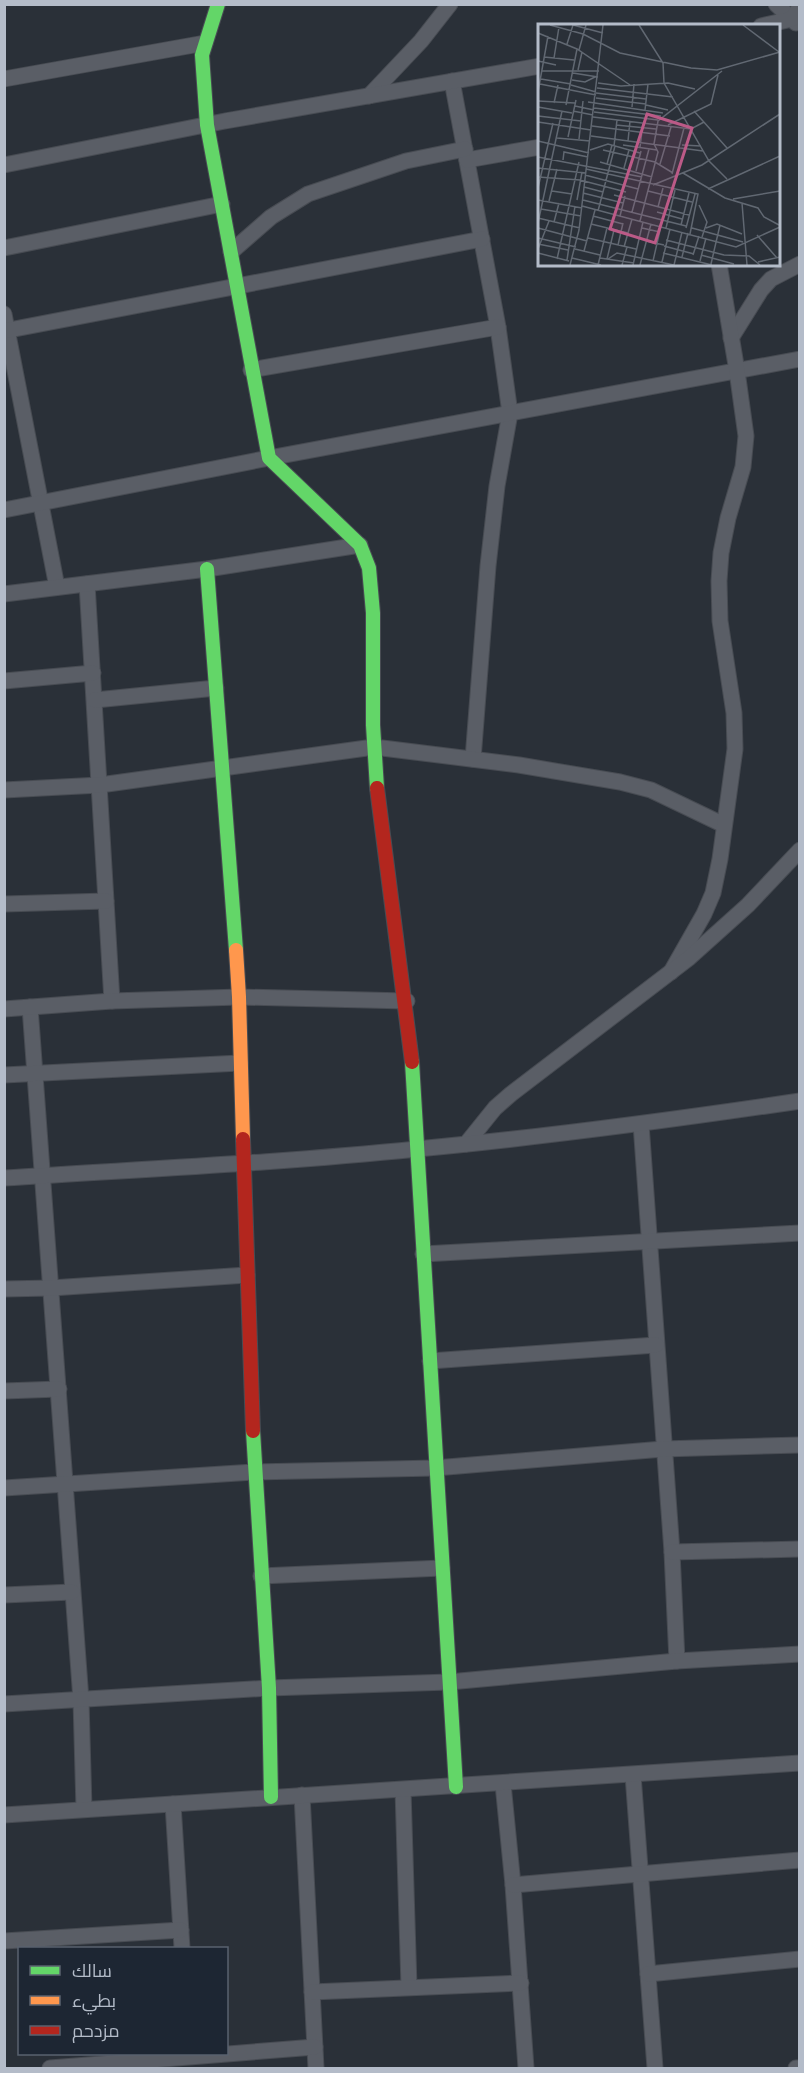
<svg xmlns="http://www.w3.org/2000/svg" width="804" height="2073" viewBox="0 0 804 2073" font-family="Raleway,Cairo,sans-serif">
	<rect width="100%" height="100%" fill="#2a3038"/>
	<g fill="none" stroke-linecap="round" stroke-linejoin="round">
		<defs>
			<g id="street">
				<path d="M 776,4 L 796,23"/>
				<path d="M 761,26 L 792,19 L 800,7"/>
				<path d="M 4,79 L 205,43"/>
				<path d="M 452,81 L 498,327 L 510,413 L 497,486 L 488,566 L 473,759"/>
				<path d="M 369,96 L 421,41 L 450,4"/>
				<path d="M 467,160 L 540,147"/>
				<path d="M 4,165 L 225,121 L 540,66"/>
				<path d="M 4,248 L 222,204"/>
				<path d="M 231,252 L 271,217 L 308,194 L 406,161 L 465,149"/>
				<path d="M 4,314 L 57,587"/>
				<path d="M 4,331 L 482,239"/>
				<path d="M 731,338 L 761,290 L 771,279 L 800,264"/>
				<path d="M 251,370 L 498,327"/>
				<path d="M 4,510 L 269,458 L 800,359"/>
				<path d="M 87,584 L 112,1001"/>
				<path d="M 4,594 L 207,569 L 360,545"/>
				<path d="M 4,681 L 93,673"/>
				<path d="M 95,700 L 216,688"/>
				<path d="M 4,790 L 100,785 L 374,747 L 519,765 L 620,782 L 651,790 L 724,825"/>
				<path d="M 4,904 L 106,901"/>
				<path d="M 671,972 L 704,914 L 713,893 L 720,859 L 735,749 L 734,713 L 720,621 L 719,581 L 721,553 L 728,518 L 743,467 L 746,436 L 737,371 L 719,264"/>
				<path d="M 30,1007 L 81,1700 L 84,1809"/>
				<path d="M 4,1009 L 112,1001 L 239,997 L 407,1001"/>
				<path d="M 4,1075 L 240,1063"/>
				<path d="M 641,1124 L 672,1552 L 677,1661"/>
				<path d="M 466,1144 L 495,1108 L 511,1094 L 689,958 L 748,905 L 800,850"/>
				<path d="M 4,1178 C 142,1169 279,1163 417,1149 C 545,1137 672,1120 800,1101"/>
				<path d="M 423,1254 L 800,1233"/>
				<path d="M 4,1289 L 51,1288 L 247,1275"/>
				<path d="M 430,1361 L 656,1345"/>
				<path d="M 4,1391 L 59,1389"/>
				<path d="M 4,1488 L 254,1472 L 435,1468 L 663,1449 L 800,1445"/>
				<path d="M 672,1552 L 800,1549"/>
				<path d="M 261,1576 L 442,1568"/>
				<path d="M 4,1595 L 72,1592"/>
				<path d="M 4,1704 L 269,1688 L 449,1682 L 677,1661 L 800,1654"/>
				<path d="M 633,1775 L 655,2068"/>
				<path d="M 503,1784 L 513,1885 L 526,2068"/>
				<path d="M 403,1790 L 409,1987"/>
				<path d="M 302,1795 L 316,2068"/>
				<path d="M 173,1804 L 182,1948"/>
				<path d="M 4,1815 L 800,1763"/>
				<path d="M 513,1885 L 800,1860"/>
				<path d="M 4,1941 L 181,1930"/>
				<path d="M 648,1974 L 800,1959"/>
				<path d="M 312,1992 L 521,1983"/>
				<path d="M 50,2068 L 315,2047"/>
				<path d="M 796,2068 L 800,2068"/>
			</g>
			<g id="fast">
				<path d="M 218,4 L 202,55 L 207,125 L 269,458 L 360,545 L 369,568 L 373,613 L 373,725 L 377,788"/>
				<path d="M 207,569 L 236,950"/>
				<path d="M 412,1062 L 456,1787"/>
				<path d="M 253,1431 L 269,1688 L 271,1797"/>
			</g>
			<path id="slow" d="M 236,950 L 239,997 L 243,1139"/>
			<g id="jam">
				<path d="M 377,788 L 412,1062"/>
				<path d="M 243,1139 L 253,1431"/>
			</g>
		</defs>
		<!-- street casing -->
		<use href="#street" stroke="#484c53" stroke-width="17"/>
		<!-- fast casing -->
		<use href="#fast" stroke="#484c53" stroke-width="16"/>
		<!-- slow casing -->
		<use href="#slow" stroke="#484c53" stroke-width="16"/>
		<!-- jam casing -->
		<use href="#jam" stroke="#484c53" stroke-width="16"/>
		<!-- street -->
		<use href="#street" stroke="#5a5e66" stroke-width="15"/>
		<!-- fast -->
		<use href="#fast" stroke="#63d668" stroke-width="14"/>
		<!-- slow -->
		<use href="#slow" stroke="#ff974d" stroke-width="14"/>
		<!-- jam -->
		<use href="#jam" stroke="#b3261e" stroke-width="14"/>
	</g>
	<!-- overview -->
	<g transform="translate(538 24)">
		<rect width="242" height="242" fill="#2a3038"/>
		<path fill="none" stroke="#616872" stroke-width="1.5" d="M 12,1 L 45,10 L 82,29 L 153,44 L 179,46 L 242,28M 35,1 L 65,9M 101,1 L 125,39 L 126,59 L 171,137 L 189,155M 205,1 L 241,28M 0,9 L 39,25 L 92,61M 29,20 L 35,1M 41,26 L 48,1M 6,33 L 36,36M 16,34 L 21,3M 0,37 L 18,41M 40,46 L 44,28M 4,47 L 61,47M 35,49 L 60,53M 3,55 L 33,60M 34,56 L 47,58 L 57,53M 60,59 L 83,62 L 130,59 L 157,65M 2,60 L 58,71M 33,61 L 58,68M 59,64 L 135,73M 0,68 L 10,12M 58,69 L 108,75M 58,74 L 108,80M 0,77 L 37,79M 50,78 L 125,89M 16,79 L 20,61M 28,81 L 39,25M 108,81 L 130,86M 37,82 L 56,86M 0,83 L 34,89M 94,83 L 96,60M 56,84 L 123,92M 107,86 L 110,60M 35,87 L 55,91M 156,87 L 189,124M 56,88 L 120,96M 0,92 L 43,97M 55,93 L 153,105 L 166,98M 0,98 L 53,106M 78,101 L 118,105M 130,101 L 173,80 L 180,51M 54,102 L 132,112M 53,112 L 165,127M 30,113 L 38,76M 19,114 L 52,117M 41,115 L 45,77M 0,117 L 51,129M 90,117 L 92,97M 85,121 L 119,126M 144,121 L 163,122M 76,122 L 79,96M 102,123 L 105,99M 52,126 L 70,120 L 102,129M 65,126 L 117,138 L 135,149M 0,133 L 104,153M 25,136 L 26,128 L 50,133M 62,138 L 114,153M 69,140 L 74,121M 122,140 L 133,103M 0,144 L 48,149M 86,144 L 91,126M 48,145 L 160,170 L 152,210M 98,147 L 103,127M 145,149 L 187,174 L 220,184 L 226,193 L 241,201M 134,150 L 146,104M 47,151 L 100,165M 0,153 L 42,156 L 88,168M 115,161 L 164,141 L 242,90M 46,163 L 65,168M 0,164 L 15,99M 170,165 L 242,132M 14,167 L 34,170M 110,167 L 154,178M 45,169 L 85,179M 76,171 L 151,191M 195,175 L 242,167M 0,176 L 44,184M 39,176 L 44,148M 45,176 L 148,202M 11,177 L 19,145M 204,179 L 209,241M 161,181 L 169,198 L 164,213M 44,182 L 198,223 L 242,203M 120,183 L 125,164M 3,185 L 43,192M 60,187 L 77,122M 94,188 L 111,125M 119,188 L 144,195M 55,192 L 85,200M 82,192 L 87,172M 0,194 L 42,204M 102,197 L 120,128 L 116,120 L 120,97 L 184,47M 16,198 L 21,179M 0,199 L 24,87M 53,200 L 90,209M 143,201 L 151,169M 0,204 L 49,217M 104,204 L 122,208M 128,204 L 137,166M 148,204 L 157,170M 154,204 L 205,218M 168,204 L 179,200 L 204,210M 219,211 L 239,234M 0,214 L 38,223M 50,214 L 98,225M 128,216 L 186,231 L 211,232 L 222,241M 108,217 L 126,221M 0,220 L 30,226M 80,221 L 85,199M 126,222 L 156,230M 86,223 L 94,195M 0,225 L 11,197M 37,225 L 62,231M 46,227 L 57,186M 0,229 L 31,237M 125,229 L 174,241M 155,231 L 161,212M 163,231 L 196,240M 144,233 L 150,209M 34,234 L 63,241M 62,234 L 96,239M 19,235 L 41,138M 69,235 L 76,206M 70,235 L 79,229 L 136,241M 29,236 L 37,182M 115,237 L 123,202M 162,237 L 168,214M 124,238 L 132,205M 220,238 L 242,233M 173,240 L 182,201M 32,241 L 41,206 L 65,1M 60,241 L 69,204M 84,241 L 89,223M 95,241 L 105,198M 102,241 L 113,200M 136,241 L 144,208"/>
		<path fill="#bc5a87" fill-opacity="0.15" stroke="#bc5a87" stroke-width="3" d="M 109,90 L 154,104 L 117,219 L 72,205 Z"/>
		<rect width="242" height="242" fill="none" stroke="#b4bcc9" stroke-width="3"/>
	</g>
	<!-- border -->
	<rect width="804" height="2073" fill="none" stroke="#b4bcc9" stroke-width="12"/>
	<!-- legend -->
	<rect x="18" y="1947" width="210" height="108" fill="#1d2633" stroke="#59626f" stroke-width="1.5"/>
	<rect x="30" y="1966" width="30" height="9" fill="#63d668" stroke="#59626f" stroke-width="1.5"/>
	<text x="72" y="1977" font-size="18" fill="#b4bcc9">سالك</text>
	<rect x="30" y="1996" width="30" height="9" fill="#ff974d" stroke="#59626f" stroke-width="1.5"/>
	<text x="72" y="2007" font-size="18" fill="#b4bcc9">بطيء</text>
	<rect x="30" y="2026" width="30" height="9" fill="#b3261e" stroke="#59626f" stroke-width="1.5"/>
	<text x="72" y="2037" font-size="18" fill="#b4bcc9">مزدحم</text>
</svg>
